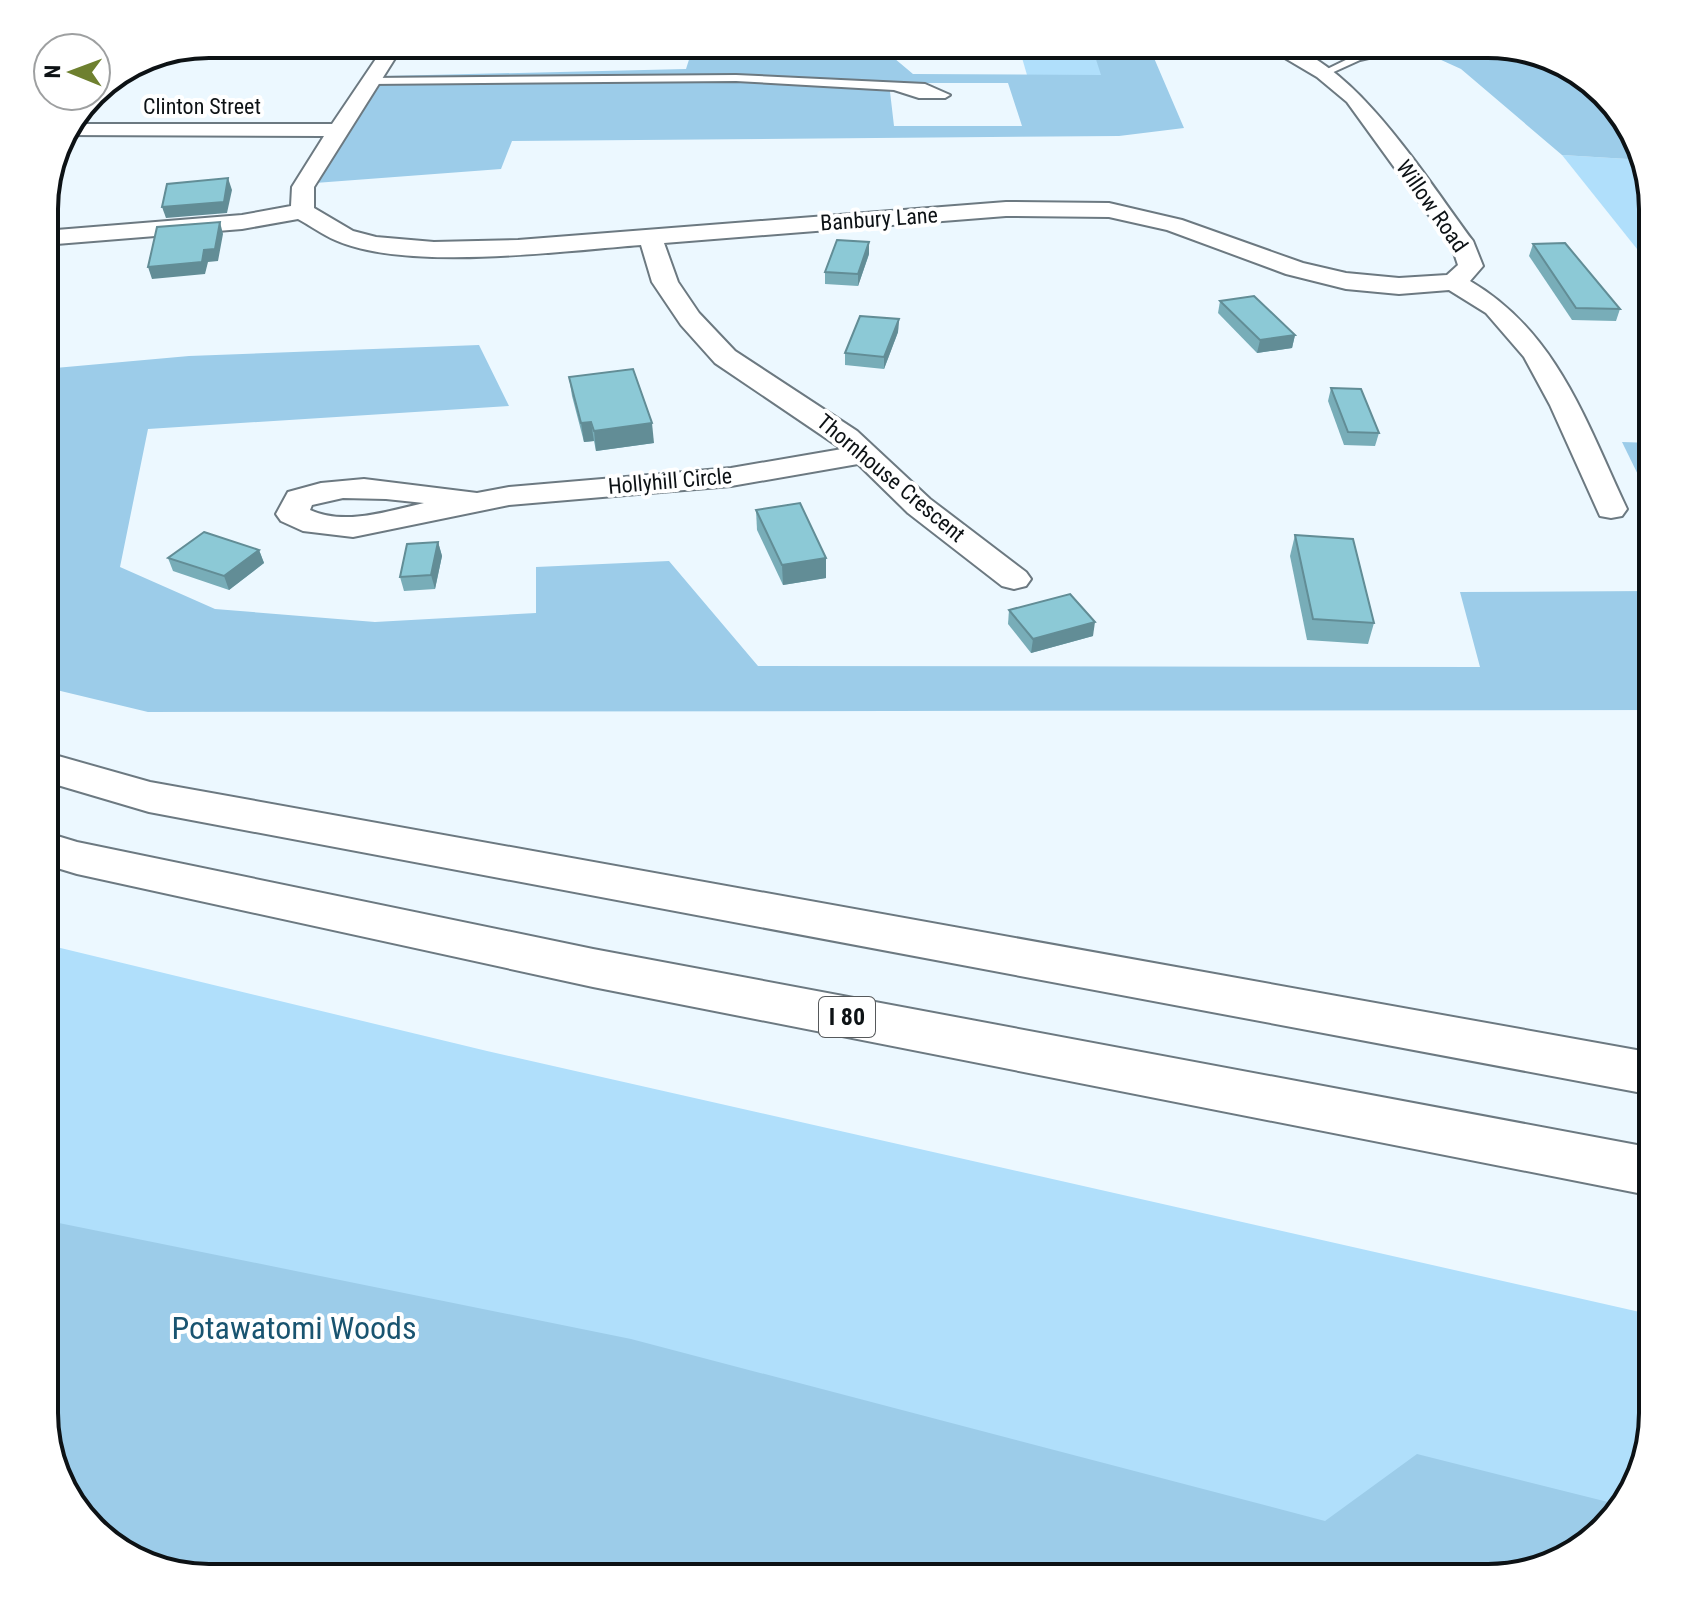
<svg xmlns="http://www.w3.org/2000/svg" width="1697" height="1622" viewBox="0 0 1697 1622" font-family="'Roboto Condensed',sans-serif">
	<rect width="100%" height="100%" fill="#ecf8ff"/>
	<!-- green -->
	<g fill="#b0dffb">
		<path d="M 1018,44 L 1091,44 L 1102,75 L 1027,75 Z"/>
		<path d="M 1562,155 L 1644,160 L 1653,208 L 1653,269 Z"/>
		<path d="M 44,944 L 487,1051 L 1653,1315 L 1653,1413 L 1640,1477 L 1597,1537 L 1551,1566 L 1489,1578 L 209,1578 L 145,1565 L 85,1522 L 56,1476 L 44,1414 Z"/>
	</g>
	<!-- forest -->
	<g fill="#9ccce9" fill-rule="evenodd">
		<path d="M 694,44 L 902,44 L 888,53 L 913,74 L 1101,75 L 1091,44 L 1148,44 L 1184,128 L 1119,136 L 512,141 L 501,169 L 315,183 L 386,76 L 686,69 ZM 889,83 L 1008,83 L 1022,126 L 894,126 Z"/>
		<path d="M 1406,44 L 1465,44 L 1519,61 L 1578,74 L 1612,100 L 1641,146 L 1644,160 L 1562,155 L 1461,69 Z"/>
		<path d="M 479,345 L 509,406 L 148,429 L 120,567 L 215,609 L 375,622 L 536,613 L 536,567 L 669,561 L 758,666 L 1480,667 L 1460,592 L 1653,591 L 1653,710 L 148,712 L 44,687 L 44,369 L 189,356 Z"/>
		<path d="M 1622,442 L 1653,443 L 1653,495 L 1647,493 Z"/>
		<path d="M 44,1220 L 631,1339 L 1325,1521 L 1417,1454 L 1620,1505 L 1597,1537 L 1551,1566 L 1489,1578 L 209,1578 L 145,1565 L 85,1522 L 56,1476 L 44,1414 Z"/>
	</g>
	<!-- water -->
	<path fill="#bfc4f2" stroke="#8a8fb0" stroke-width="2" d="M 1465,44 C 1504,44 1546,50 1578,74 L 1519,61 Z"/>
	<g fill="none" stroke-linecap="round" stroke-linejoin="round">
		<defs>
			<g id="lane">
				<path d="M 1383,49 L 1386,54 L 1360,60 L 1327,75 L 1319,73 L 1354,56 Z"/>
				<path d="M 736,75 L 925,84 L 950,95 L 945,98 L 919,98 L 894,90 L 736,81 L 370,84 L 365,81 L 370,78 Z"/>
			</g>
			<path id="street" d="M 386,44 L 404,44 L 314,187 L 314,208 L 353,231 L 376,237 L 434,242 L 518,240 L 1006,202 L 1109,203 L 1182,220 L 1303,263 L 1346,273 L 1399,278 L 1447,275 L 1458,265 L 1452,247 L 1347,102 L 1317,77 L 1261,44 C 1269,44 1279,43 1286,45 C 1359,68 1427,180 1473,241 L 1483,266 L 1470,281 C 1557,332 1586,422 1627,509 L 1622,516 L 1611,518 L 1600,516 L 1550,405 L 1524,357 L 1486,313 L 1449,290 L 1399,294 L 1346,289 L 1286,274 L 1167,230 L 1109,217 L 1006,216 L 664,243 L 678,282 L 699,313 L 735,351 L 857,431 L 930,499 L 1026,572 L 1031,579 L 1026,586 L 1014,589 L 1002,586 L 908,513 L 858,464 L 731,486 L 509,505 L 353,537 L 303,531 L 281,521 L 276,514 L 288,492 L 321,483 L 364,479 L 477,493 L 509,487 L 731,468 L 842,449 L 715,363 L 681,325 L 652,282 L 641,245 C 562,251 406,272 335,240 C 323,235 311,226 298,219 L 242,229 L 44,245 L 44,231 L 242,215 L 291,206 L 292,187 L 324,136 L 61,135 L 70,124 L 332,124 ZM 343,498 L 386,499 L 424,503 C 388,511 345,526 310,510 L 312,505 Z"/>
			<g id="highway">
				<path d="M 44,752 L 150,782 L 1653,1053 L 1653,1095 L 149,812 L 44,781 Z"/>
				<path d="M 44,832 L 77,842 L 593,949 L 1653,1148 L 1653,1196 L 593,987 L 77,874 L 44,864 Z"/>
			</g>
		</defs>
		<!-- lane casing -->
		<use href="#lane" stroke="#6c7981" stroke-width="4"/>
		<!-- street casing -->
		<use href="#street" stroke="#6c7981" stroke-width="4"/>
		<!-- highway casing -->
		<use href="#highway" stroke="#6c7981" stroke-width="4"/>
		<!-- lane -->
		<use href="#lane" fill="#fff" fill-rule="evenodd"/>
		<!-- street -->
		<use href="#street" fill="#fff" fill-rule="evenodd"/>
		<!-- highway -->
		<use href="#highway" fill="#fff" fill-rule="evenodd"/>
	</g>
	<!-- wall -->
	<g fill="#78adb8">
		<path d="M 1533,244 L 1620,309 L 1616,321 L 1572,320 L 1529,256 Z"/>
		<path d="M 869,254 L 858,286 L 825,284 L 825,272 Z"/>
		<path d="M 1220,301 L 1295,335 L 1292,348 L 1257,353 L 1218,313 Z"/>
		<path d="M 899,319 L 898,332 L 884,369 L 845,365 L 845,353 Z"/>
		<path d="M 569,377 L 654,443 L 596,451 L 594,441 L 584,442 L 572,396 Z"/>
		<path d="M 1331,388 L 1379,433 L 1375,446 L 1344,445 L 1328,401 Z"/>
		<path d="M 756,510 L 826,558 L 826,578 L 783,585 L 757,530 Z"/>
		<path d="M 1295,535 L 1374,623 L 1368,644 L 1307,640 L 1290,556 Z"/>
		<path d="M 438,542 L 442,556 L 435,589 L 404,591 L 400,577 Z"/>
		<path d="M 259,550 L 264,563 L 229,590 L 173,571 L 168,558 Z"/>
		<path d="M 1009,610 L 1093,636 L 1031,653 L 1008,624 Z"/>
	</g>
	<!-- shaded-wall -->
	<g fill="#628d96">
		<path d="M 228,178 L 232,190 L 227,213 L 166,218 L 162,207 Z"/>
		<path d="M 220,222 L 223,234 L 218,261 L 208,262 L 205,274 L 152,279 L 148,267 L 204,250 Z"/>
		<path d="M 869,242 L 869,254 L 858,286 L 858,274 Z"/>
		<path d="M 899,319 L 898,332 L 884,369 L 884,357 Z"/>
		<path d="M 1295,335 L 1292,348 L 1257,353 L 1260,340 Z"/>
		<path d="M 591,422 L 594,441 L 584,442 L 581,423 Z"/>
		<path d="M 652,423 L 654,443 L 596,451 L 594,431 Z"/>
		<path d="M 438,542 L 442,556 L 435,589 L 431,575 Z"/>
		<path d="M 259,550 L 264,563 L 229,590 L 224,576 Z"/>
		<path d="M 826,558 L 826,578 L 783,585 L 782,565 Z"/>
		<path d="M 1095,622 L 1093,636 L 1031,653 L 1033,639 Z"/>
	</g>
	<!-- building -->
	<g fill="#8cc9d6" stroke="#628d96" stroke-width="2">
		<path d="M 228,178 L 224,202 L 162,207 L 167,184 Z"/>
		<path d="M 220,222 L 215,249 L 204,250 L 202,262 L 148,267 L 157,227 Z"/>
		<path d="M 837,240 L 869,242 L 858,274 L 825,272 Z"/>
		<path d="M 1565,243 L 1620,309 L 1576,308 L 1533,244 Z"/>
		<path d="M 1254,296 L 1295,335 L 1260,340 L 1220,301 Z"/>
		<path d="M 860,316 L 899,319 L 884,357 L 845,353 Z"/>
		<path d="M 633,369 L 652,423 L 594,431 L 591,422 L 581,423 L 569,377 Z"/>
		<path d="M 1331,388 L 1361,389 L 1379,433 L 1348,432 Z"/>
		<path d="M 800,503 L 826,558 L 782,565 L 756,510 Z"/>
		<path d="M 204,532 L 259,550 L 224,576 L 168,558 Z"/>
		<path d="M 1295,535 L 1353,539 L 1374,623 L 1313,619 Z"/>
		<path d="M 438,542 L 431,575 L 400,577 L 407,544 Z"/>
		<path d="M 1070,594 L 1095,622 L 1033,639 L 1009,610 Z"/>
	</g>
	<g text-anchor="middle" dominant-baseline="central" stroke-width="8" stroke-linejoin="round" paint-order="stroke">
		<!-- far-street labels -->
		<g font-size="22" fill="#0d1215" stroke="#fff">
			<text x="202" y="106">Clinton Street</text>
			<text transform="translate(1432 206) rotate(55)">Willow Road</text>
			<text transform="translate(879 219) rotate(-4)">Banbury Lane</text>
			<text transform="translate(891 478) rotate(40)">Thornhouse Crescent</text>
			<text transform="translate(670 481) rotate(-5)">Hollyhill Circle</text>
		</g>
		<!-- shield labels -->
		<rect fill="#fff" stroke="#56595b" stroke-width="2" x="819" y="997" width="56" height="40" rx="6"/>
		<g font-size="24" font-weight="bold" fill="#0d1215">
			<text x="847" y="1017">I 80</text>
		</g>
		<!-- near-park labels -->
		<g font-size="32" fill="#195470" stroke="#fff">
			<text x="294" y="1328">Potawatomi Woods</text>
		</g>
	</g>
	<!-- crop -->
	<path d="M0 0H1697V1622H0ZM209 58H1488A151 151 0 0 1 1639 209V1413A151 151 0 0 1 1488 1564H209A151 151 0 0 1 58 1413V209A151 151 0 0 1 209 58Z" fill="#fff" fill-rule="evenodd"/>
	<path fill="none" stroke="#0d1215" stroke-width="4" d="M209 58H1488A151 151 0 0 1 1639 209V1413A151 151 0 0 1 1488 1564H209A151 151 0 0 1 58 1413V209A151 151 0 0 1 209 58Z"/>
	<!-- north arrow -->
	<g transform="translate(72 72) rotate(271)"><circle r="38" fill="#ffffff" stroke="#9ea0a1" stroke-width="2"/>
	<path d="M0-6L14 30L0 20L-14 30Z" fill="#6e802f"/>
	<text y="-12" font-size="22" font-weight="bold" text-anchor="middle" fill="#0d1215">N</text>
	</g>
</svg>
